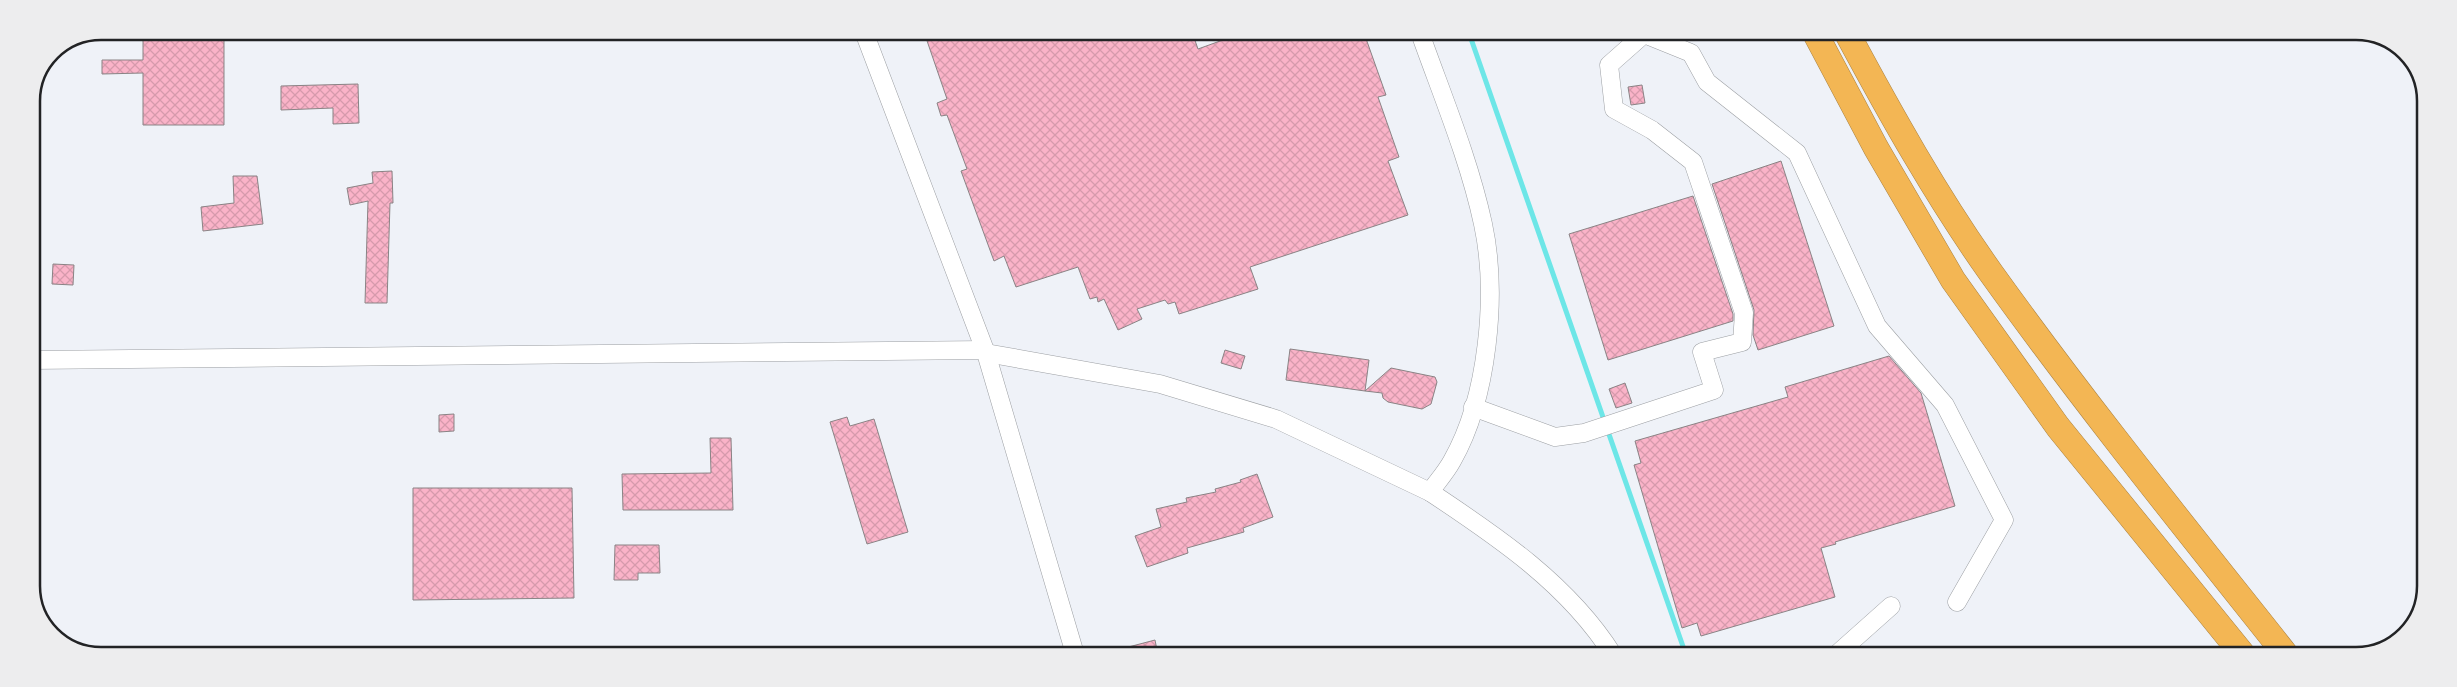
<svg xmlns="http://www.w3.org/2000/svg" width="2457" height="687" viewBox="0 0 2457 687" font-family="'Crimson Pro',serif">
	<defs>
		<pattern id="building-cross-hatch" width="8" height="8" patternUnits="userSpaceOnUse" patternTransform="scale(1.25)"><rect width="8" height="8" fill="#fab3c8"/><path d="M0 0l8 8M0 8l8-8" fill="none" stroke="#d69aac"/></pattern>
	</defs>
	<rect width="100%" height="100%" fill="#eff2f8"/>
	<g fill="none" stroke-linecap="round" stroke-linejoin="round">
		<!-- stream -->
		<path stroke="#6de6e7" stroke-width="5" d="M 1469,33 L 1686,655"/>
	</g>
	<!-- building -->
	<g fill="url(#building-cross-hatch)" stroke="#8a8385">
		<path d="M 143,31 L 224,31 L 224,125 L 143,125 L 143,73 L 102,74 L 102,60 L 143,60 Z"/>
		<path d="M 924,32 L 1192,32 L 1198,49 L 1245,32 L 1364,33 L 1386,95 L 1378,97 L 1399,157 L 1388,161 L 1408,215 L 1250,267 L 1258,289 L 1179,314 L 1175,302 L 1168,304 L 1165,300 L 1137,309 L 1142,319 L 1118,330 L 1104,299 L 1098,302 L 1097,297 L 1090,299 L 1078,267 L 1016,287 L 1004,256 L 994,261 L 961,171 L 967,169 L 947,115 L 941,116 L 937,103 L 947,99 Z"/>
		<path d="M 358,84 L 359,123 L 333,124 L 333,108 L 281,110 L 281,86 Z"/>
		<path d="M 1642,85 L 1645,103 L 1631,105 L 1628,87 Z"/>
		<path d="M 1781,161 L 1834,326 L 1758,350 L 1753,335 L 1754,310 L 1712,184 Z"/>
		<path d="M 392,171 L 393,203 L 390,203 L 387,303 L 365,303 L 368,201 L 350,205 L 347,188 L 373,183 L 372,172 Z"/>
		<path d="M 233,176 L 257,176 L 263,224 L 203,231 L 201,207 L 234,203 Z"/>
		<path d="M 1693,196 L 1733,314 L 1733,321 L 1608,360 L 1569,234 Z"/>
		<path d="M 53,264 L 74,265 L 73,285 L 52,284 Z"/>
		<path d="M 1290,349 L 1369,360 L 1365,391 L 1286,380 Z"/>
		<path d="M 1225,350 L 1245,356 L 1241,369 L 1221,363 Z"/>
		<path d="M 1889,356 L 1921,393 L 1955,506 L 1835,542 L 1836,544 L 1821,548 L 1835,597 L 1701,636 L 1697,623 L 1682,628 L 1634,465 L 1641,463 L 1635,441 L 1788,397 L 1785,387 Z"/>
		<path d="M 1391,368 L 1435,377 L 1437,382 L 1431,404 L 1422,409 L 1388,402 L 1383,398 L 1382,393 L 1365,391 Z"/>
		<path d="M 1625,383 L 1632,403 L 1616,408 L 1609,389 Z"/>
		<path d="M 454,414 L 454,431 L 439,432 L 439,415 Z"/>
		<path d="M 847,417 L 850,426 L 874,419 L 908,532 L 867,544 L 830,422 Z"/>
		<path d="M 710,438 L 731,438 L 733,510 L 623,510 L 622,474 L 711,473 Z"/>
		<path d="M 1257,474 L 1273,517 L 1243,528 L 1244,532 L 1187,548 L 1188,553 L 1147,567 L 1135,536 L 1161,527 L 1156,509 L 1187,502 L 1186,498 L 1216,492 L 1215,489 L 1241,482 L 1240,480 Z"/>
		<path d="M 413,488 L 572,488 L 574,598 L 413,600 Z"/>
		<path d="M 615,545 L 659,545 L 660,573 L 638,573 L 638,580 L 614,580 Z"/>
		<path d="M 1155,640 L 1158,655 L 1118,654 L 1117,650 Z"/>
	</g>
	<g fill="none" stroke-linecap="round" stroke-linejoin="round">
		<defs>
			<g id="minor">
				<path d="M 864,32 L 986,353 L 1075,654"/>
				<path d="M 986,353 L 1160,384 L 1276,419 L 1430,492 C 1437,482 1446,472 1452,461 C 1488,398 1498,294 1483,224 C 1469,159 1442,95 1420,33"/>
				<path d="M 31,360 L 985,350"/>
				<path d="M 1473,407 L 1555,437 L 1584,433 L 1714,390 L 1702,352 L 1742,342 L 1744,313 L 1693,162 L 1652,130 L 1614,109 L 1609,65 L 1644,34 L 1691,53 L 1707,82 L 1797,153 L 1877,326 L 1945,405 L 2004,520 L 1957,602"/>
				<path d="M 1430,492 C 1498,537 1569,585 1613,655"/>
				<path d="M 1836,655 L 1891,606"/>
			</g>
			<g id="highway">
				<path d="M 1815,33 L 1876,148 L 1953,280 L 2058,427 L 2244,656"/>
				<path d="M 1847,33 C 1891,115 1937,197 1991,273 C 2085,404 2187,530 2287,656"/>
			</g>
		</defs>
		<!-- minor casing -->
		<use href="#minor" stroke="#9c9fa3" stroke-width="19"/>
		<!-- highway casing -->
		<use href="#highway" stroke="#aa8344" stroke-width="26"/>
		<!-- minor -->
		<use href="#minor" stroke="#fff" stroke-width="18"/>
		<!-- highway -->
		<use href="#highway" stroke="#f3b654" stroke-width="25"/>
	</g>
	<!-- crop -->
	<path d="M0 0H2457V687H0ZM101 40H2356A61 61 0 0 1 2417 101V586A61 61 0 0 1 2356 647H101A61 61 0 0 1 40 586V101A61 61 0 0 1 101 40Z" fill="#ededee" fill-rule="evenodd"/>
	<path fill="none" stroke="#222325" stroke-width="2.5" d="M101 40H2356A61 61 0 0 1 2417 101V586A61 61 0 0 1 2356 647H101A61 61 0 0 1 40 586V101A61 61 0 0 1 101 40Z"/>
</svg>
